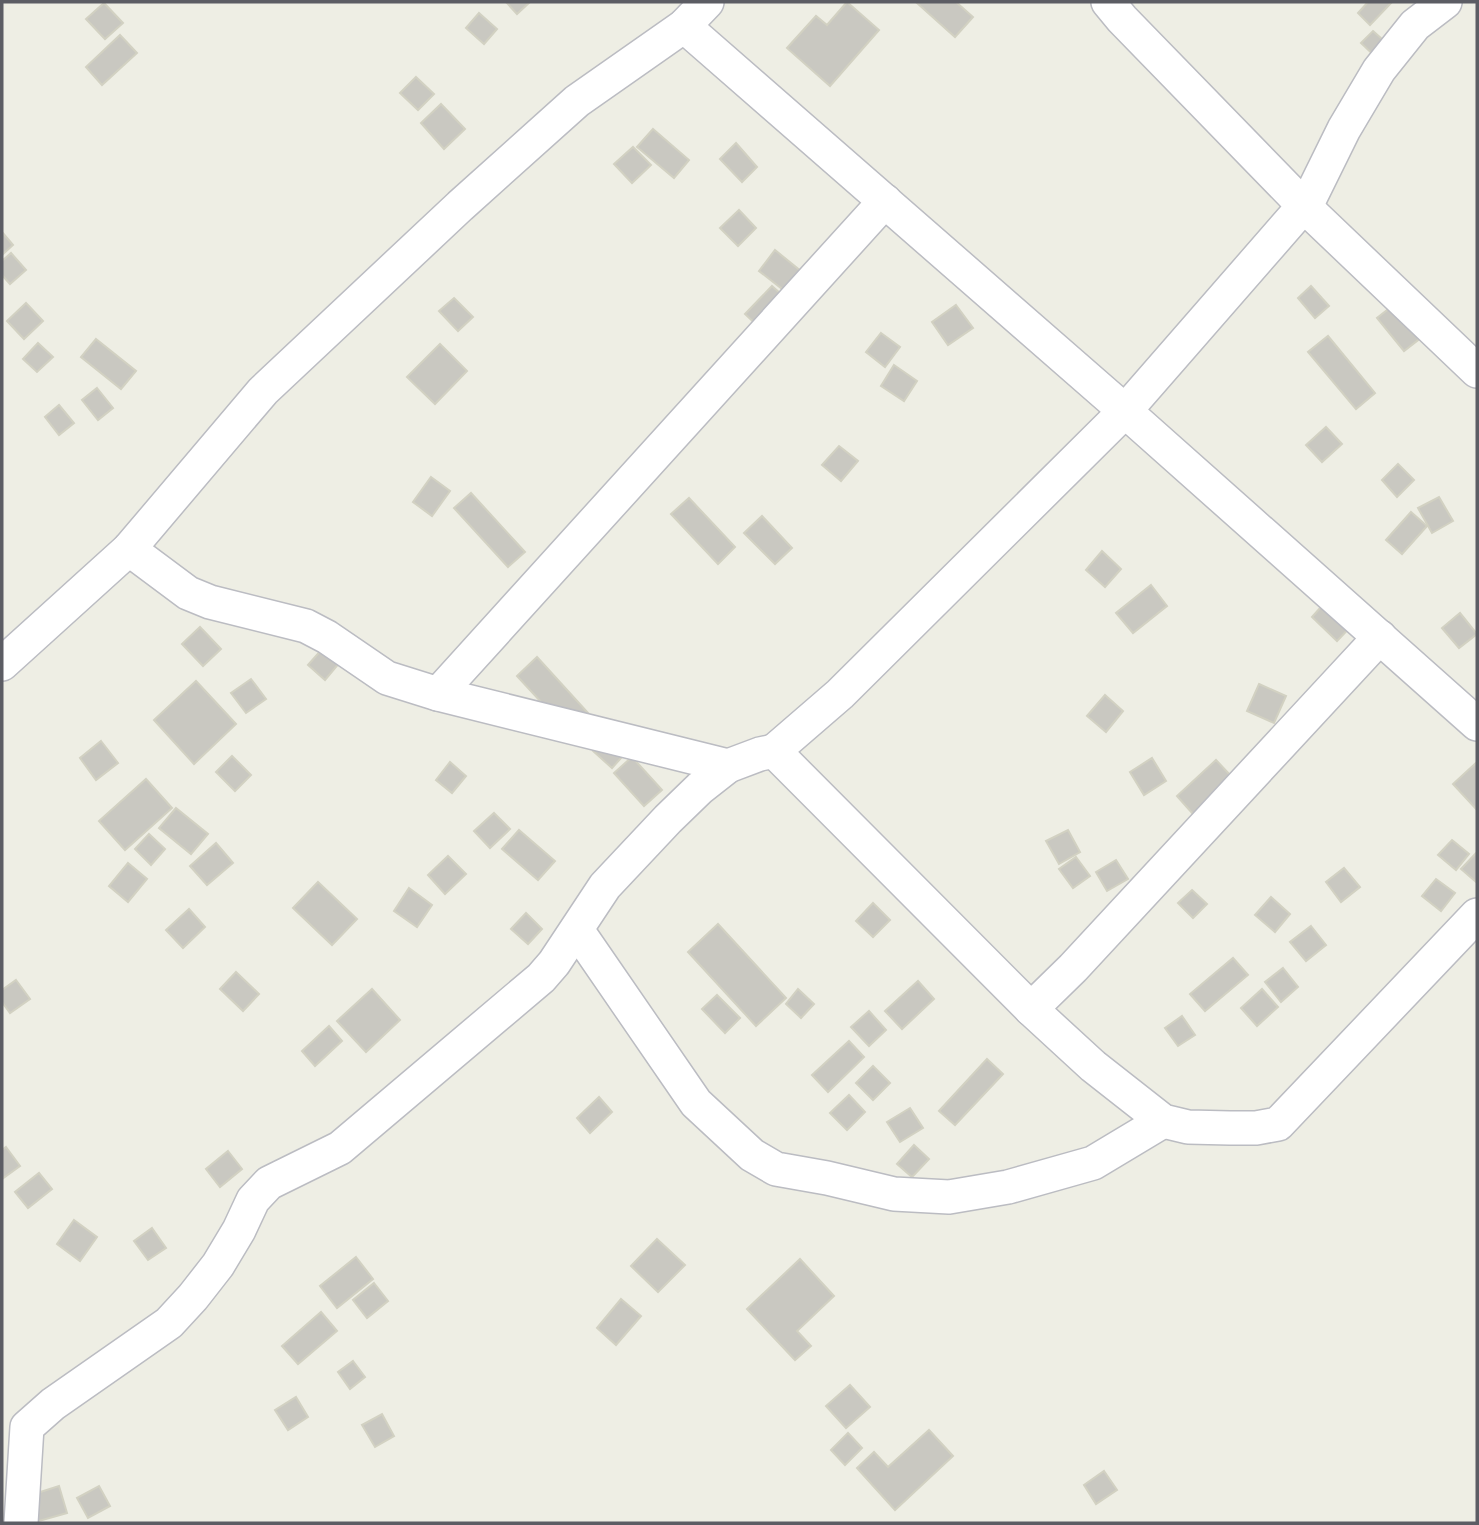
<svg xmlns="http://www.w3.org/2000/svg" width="1479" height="1525" viewBox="0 0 1479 1525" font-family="Ubuntu,sans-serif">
	<rect width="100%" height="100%" fill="#eeeee4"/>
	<!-- building -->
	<g fill="#c9c8c1" stroke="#d2d1c2" stroke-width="2">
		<path d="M 506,2 L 530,2 L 517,14 Z"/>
		<path d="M 847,2 L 879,30 L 830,86 L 787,48 L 816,16 L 827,25 Z"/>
		<path d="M 919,2 L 956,2 L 973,17 L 955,37 L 917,3 Z"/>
		<path d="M 1368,2 L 1392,2 L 1370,25 L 1358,13 Z"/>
		<path d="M 104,3 L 123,23 L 105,39 L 86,19 Z"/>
		<path d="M 479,13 L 497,29 L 484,44 L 466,28 Z"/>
		<path d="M 1373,31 L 1391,47 L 1379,60 L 1361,43 Z"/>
		<path d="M 120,35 L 137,53 L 102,85 L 86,67 Z"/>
		<path d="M 416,77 L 434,94 L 418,110 L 400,93 Z"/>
		<path d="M 441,104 L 465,129 L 444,149 L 421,123 Z"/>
		<path d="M 653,129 L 689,160 L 674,178 L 637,147 Z"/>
		<path d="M 736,143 L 757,167 L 742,182 L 720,159 Z"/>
		<path d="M 633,147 L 651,165 L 632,183 L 614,164 Z"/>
		<path d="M 739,210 L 756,228 L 738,246 L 720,228 Z"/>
		<path d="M 2,232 L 13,245 L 2,255 Z"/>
		<path d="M 775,250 L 802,272 L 786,292 L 759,271 Z"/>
		<path d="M 11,253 L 26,270 L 10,284 L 2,275 L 2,261 Z"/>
		<path d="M 772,286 L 789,301 L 761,329 L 745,314 Z"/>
		<path d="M 1311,286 L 1329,306 L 1315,318 L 1298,298 Z"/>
		<path d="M 454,298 L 473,317 L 458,331 L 439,311 Z"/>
		<path d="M 26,303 L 43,321 L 24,339 L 7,321 Z"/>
		<path d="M 1395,304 L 1422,337 L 1404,351 L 1377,318 Z"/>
		<path d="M 956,305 L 973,328 L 948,345 L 932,322 Z"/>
		<path d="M 881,333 L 900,347 L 885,367 L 866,352 Z"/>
		<path d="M 1328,336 L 1375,393 L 1356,409 L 1308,352 Z"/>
		<path d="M 96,339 L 136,371 L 121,389 L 81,357 Z"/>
		<path d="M 38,343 L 53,357 L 37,372 L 23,359 Z"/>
		<path d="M 440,344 L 467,371 L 435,404 L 407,377 Z"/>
		<path d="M 894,365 L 917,381 L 904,401 L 881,386 Z"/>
		<path d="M 97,388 L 113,408 L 98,420 L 82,400 Z"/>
		<path d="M 59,405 L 74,423 L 59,435 L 45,417 Z"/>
		<path d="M 1326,427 L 1342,444 L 1322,462 L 1306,445 Z"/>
		<path d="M 839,446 L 858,461 L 841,481 L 822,465 Z"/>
		<path d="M 1398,464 L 1414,480 L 1397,497 L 1382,480 Z"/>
		<path d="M 431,477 L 450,491 L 432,516 L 413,502 Z"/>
		<path d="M 471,493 L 525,552 L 508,567 L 454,508 Z"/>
		<path d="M 1439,497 L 1453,521 L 1432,533 L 1418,508 Z"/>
		<path d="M 689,498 L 735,547 L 718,564 L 671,514 Z"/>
		<path d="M 1411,512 L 1427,526 L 1402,554 L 1386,540 Z"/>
		<path d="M 762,516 L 792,548 L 775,564 L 744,533 Z"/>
		<path d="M 1102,551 L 1121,569 L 1105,587 L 1086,570 Z"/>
		<path d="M 1151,585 L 1167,606 L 1133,633 L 1116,613 Z"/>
		<path d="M 1330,597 L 1356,621 L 1337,641 L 1312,617 Z"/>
		<path d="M 1460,613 L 1477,634 L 1459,648 L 1442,628 Z"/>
		<path d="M 200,627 L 221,649 L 203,666 L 182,644 Z"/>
		<path d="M 324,647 L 341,661 L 325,680 L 308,665 Z"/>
		<path d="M 537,657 L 588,713 L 568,731 L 517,676 Z"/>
		<path d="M 251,679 L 266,699 L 246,713 L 231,693 Z"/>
		<path d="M 196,681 L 236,724 L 194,764 L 154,720 Z"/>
		<path d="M 1259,684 L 1286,696 L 1274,723 L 1247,711 Z"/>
		<path d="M 1105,695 L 1123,711 L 1106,732 L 1087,716 Z"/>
		<path d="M 611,731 L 630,748 L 612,768 L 593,751 Z"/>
		<path d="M 101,741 L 118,763 L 96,780 L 80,758 Z"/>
		<path d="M 232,756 L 251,775 L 235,791 L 216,772 Z"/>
		<path d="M 632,757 L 662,790 L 644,806 L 614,773 Z"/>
		<path d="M 1152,758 L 1166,781 L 1144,795 L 1130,772 Z"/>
		<path d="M 1216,760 L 1232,777 L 1193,814 L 1177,796 Z"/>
		<path d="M 450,762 L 466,776 L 452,793 L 436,780 Z"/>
		<path d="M 1477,762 L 1477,810 L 1453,784 Z"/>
		<path d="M 146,779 L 172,808 L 125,850 L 99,821 Z"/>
		<path d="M 176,808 L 208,834 L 191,854 L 159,828 Z"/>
		<path d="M 494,813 L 510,829 L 490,848 L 474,831 Z"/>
		<path d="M 519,830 L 555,861 L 538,880 L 502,849 Z"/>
		<path d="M 1068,830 L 1080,852 L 1059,864 L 1046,841 Z"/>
		<path d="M 149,834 L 165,849 L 151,865 L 135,849 Z"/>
		<path d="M 1452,840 L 1469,854 L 1456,870 L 1438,855 Z"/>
		<path d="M 216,843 L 233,863 L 207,885 L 190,866 Z"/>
		<path d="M 1477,852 L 1477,881 L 1476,882 L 1461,869 Z"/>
		<path d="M 448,856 L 466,874 L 445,894 L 428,875 Z"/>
		<path d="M 1076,857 L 1090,876 L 1073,888 L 1059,869 Z"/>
		<path d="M 1116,860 L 1128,879 L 1107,891 L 1096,872 Z"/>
		<path d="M 128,863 L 147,879 L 128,902 L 109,886 Z"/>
		<path d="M 1344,868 L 1360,887 L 1341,902 L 1326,882 Z"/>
		<path d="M 1436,879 L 1455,893 L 1441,911 L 1422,896 Z"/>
		<path d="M 318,882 L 357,919 L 332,945 L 293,908 Z"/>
		<path d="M 409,888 L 432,905 L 417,927 L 394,911 Z"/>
		<path d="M 1192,890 L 1207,904 L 1193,918 L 1178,903 Z"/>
		<path d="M 1271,897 L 1290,914 L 1275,932 L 1255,915 Z"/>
		<path d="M 873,903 L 890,920 L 873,937 L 856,921 Z"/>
		<path d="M 189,909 L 205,927 L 183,948 L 166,930 Z"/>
		<path d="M 526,913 L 542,929 L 528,944 L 511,929 Z"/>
		<path d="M 718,924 L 786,998 L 756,1026 L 688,952 Z"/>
		<path d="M 1311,926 L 1326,945 L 1306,961 L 1290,942 Z"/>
		<path d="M 1233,958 L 1248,975 L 1205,1011 L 1190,994 Z"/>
		<path d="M 1283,968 L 1298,987 L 1281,1002 L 1265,982 Z"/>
		<path d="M 236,972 L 259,994 L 243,1011 L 220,989 Z"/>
		<path d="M 16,980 L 30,999 L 10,1013 L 2,1002 L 2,990 Z"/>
		<path d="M 918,981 L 934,999 L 902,1029 L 885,1011 Z"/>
		<path d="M 372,989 L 400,1020 L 366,1052 L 337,1021 Z"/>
		<path d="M 798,989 L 814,1004 L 801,1018 L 786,1004 Z"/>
		<path d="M 1262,989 L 1278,1007 L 1257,1026 L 1241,1008 Z"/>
		<path d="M 717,995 L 740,1018 L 725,1033 L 702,1009 Z"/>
		<path d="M 869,1011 L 886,1030 L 869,1046 L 851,1027 Z"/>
		<path d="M 1182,1016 L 1195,1035 L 1178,1046 L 1165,1028 Z"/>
		<path d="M 329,1026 L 342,1041 L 315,1066 L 302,1051 Z"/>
		<path d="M 849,1041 L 864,1057 L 828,1092 L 812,1075 Z"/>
		<path d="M 987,1059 L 1003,1074 L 955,1125 L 939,1111 Z"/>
		<path d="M 873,1066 L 890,1083 L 873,1100 L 856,1083 Z"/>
		<path d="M 849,1095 L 865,1112 L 847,1130 L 830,1113 Z"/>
		<path d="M 599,1097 L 612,1112 L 590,1133 L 577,1118 Z"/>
		<path d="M 910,1108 L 923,1128 L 900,1142 L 887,1122 Z"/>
		<path d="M 914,1145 L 929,1159 L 912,1177 L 897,1164 Z"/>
		<path d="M 6,1147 L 20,1166 L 2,1179 L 2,1150 Z"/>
		<path d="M 228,1151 L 242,1169 L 220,1187 L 206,1169 Z"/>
		<path d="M 39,1173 L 52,1189 L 28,1208 L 15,1192 Z"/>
		<path d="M 74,1220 L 97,1237 L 80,1261 L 57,1244 Z"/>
		<path d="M 152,1228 L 166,1248 L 148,1260 L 134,1241 Z"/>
		<path d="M 657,1239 L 685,1265 L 658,1292 L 631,1266 Z"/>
		<path d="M 356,1257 L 373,1279 L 337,1308 L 320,1286 Z"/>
		<path d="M 800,1259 L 834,1296 L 797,1331 L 811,1346 L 795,1360 L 747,1309 Z"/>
		<path d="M 374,1283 L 388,1301 L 367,1318 L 353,1300 Z"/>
		<path d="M 621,1299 L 641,1316 L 616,1345 L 597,1328 Z"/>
		<path d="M 321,1312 L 337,1331 L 298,1364 L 282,1346 Z"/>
		<path d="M 353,1361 L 365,1377 L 350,1389 L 338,1372 Z"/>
		<path d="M 850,1385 L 870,1407 L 846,1428 L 826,1406 Z"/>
		<path d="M 296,1397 L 308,1417 L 288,1430 L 275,1410 Z"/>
		<path d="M 382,1414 L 394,1436 L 375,1447 L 362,1425 Z"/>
		<path d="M 929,1430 L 953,1456 L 895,1510 L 857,1468 L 874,1452 L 888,1467 Z"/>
		<path d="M 848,1433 L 862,1448 L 845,1465 L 831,1450 Z"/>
		<path d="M 1104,1471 L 1117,1490 L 1096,1504 L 1084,1485 Z"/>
		<path d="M 59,1486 L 67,1513 L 32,1523 L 9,1502 Z"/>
		<path d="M 99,1486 L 110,1506 L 88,1518 L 77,1498 Z"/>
	</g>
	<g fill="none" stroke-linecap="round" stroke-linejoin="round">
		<defs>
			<g id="street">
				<path d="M 1108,2 L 1122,19 L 1304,206 L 1477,371"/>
				<path d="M 684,26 L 1125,411 L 1477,724"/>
				<path d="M 129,549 L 188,593 L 210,602 L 306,626 L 327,637 L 387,678 L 438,694 L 728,766"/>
				<path d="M 1380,637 L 1073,968 L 1031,1009 L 774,751 L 840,694 L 1125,411 L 1309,200 L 1344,129 L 1379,70 L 1415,25 L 1445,2"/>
				<path d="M 2,664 L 129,549 L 263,391 L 460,206 L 577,101 L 684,26 L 707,2"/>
				<path d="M 438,694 L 885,201"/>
				<path d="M 577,930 L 696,1103 L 752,1155 L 776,1169 L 827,1178 L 894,1194 L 949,1197 L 1008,1187 L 1093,1163 L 1163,1121"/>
				<path d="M 1031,1009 L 1093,1066 L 1163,1121 L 1188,1127 L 1230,1128 L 1256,1128 L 1278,1124 L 1477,915"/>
				<path d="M 21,1523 L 27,1427 L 53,1404 L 169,1323 L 193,1297 L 218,1265 L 239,1230 L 253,1200 L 269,1183 L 340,1148 L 541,978 L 554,963 L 605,886 L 668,819 L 700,788 L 728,766 L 760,754 L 774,751"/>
			</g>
		</defs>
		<!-- street casing -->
		<use href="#street" stroke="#bbbcc2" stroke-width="36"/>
		<!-- street -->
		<use href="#street" stroke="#fff" stroke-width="33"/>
	</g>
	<!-- border -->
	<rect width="1479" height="1525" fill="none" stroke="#5c5d64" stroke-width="7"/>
</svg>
